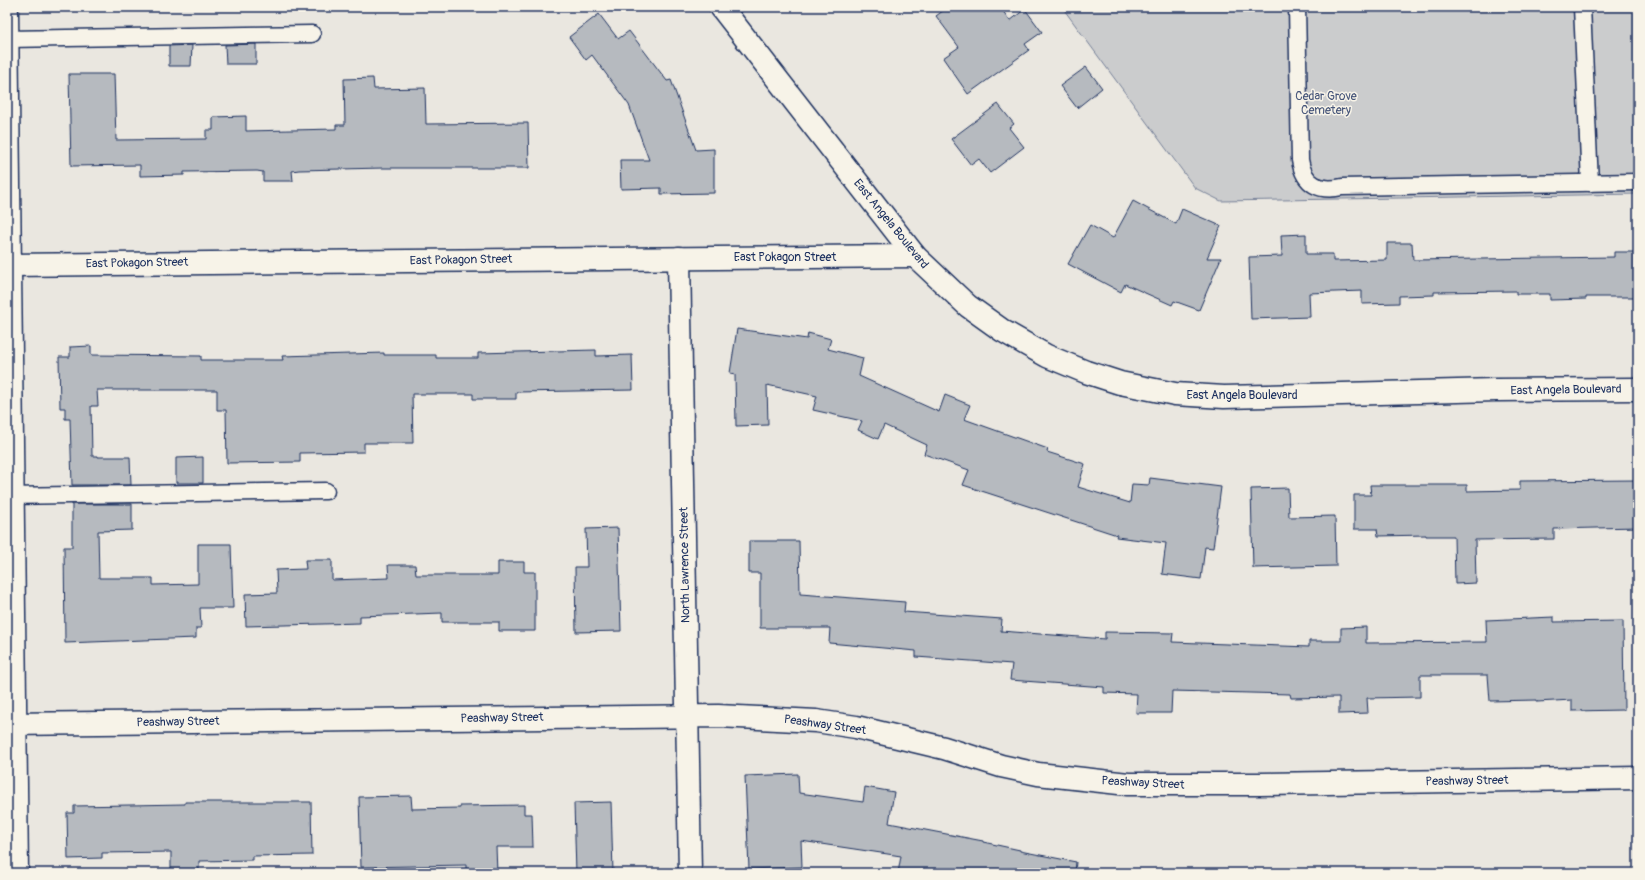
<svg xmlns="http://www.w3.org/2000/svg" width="1645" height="880" viewBox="0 0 1645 880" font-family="Pangolin,sans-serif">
	<rect width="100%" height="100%" fill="#eae7e0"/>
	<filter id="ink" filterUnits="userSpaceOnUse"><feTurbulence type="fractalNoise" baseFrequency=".025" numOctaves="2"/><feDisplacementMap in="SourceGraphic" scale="8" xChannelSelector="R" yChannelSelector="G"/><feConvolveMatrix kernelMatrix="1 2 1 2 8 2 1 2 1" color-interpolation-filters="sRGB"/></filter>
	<g filter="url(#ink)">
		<!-- green -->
		<path fill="#cbcccd" stroke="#737e96" d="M 1062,7 L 1638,7 L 1638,194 L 1221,201 L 1195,188 Z"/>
		<!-- building -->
		<g fill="#b6babf" stroke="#1b2f5e">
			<path d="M 948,7 L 1000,7 L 1010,21 L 1025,9 L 1042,32 L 1025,44 L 1029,50 L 968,94 L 943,58 L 959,47 L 936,16 Z"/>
			<path d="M 599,14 L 618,39 L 629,31 L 667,81 L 671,80 L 696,150 L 714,149 L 714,193 L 661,194 L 661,188 L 621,189 L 620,160 L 649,160 L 629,105 L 592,55 L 586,60 L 569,37 Z"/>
			<path d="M 256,44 L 256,64 L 226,64 L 225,45 Z"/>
			<path d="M 192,45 L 191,66 L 169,66 L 169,46 Z"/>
			<path d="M 1086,67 L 1102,88 L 1077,108 L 1060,86 Z"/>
			<path d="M 69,74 L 114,74 L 116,140 L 206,139 L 206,130 L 213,130 L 213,117 L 246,116 L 246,131 L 336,129 L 336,125 L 345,125 L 344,79 L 373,78 L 374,89 L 425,88 L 426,124 L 528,123 L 529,168 L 383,168 L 299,170 L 292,171 L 293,181 L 263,181 L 263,172 L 257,171 L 184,172 L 184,175 L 140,176 L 140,165 L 71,166 Z"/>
			<path d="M 998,104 L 1014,124 L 1009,128 L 1024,147 L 990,173 L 979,159 L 971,165 L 951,139 Z"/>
			<path d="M 1133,201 L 1176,224 L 1182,209 L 1221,226 L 1207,258 L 1221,258 L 1199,310 L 1174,301 L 1172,305 L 1125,284 L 1121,292 L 1068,264 L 1090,225 L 1113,238 Z"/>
			<path d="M 1306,234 L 1306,254 L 1333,254 L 1333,261 L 1387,260 L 1387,243 L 1412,243 L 1413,260 L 1614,257 L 1614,252 L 1638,252 L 1638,297 L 1586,297 L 1586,299 L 1550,300 L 1550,294 L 1516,294 L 1516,291 L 1434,292 L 1434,295 L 1399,296 L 1399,303 L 1362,304 L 1362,291 L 1309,293 L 1310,317 L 1251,319 L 1249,257 L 1282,256 L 1281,235 Z"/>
			<path d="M 737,329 L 807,339 L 808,333 L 831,339 L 828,349 L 863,358 L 859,376 L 939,412 L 945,395 L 970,405 L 964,419 L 1048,449 L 1047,452 L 1085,464 L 1078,487 L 1130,503 L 1132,484 L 1149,485 L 1150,478 L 1221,487 L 1213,548 L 1205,547 L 1201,579 L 1162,574 L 1166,543 L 1116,537 L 1117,535 L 963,485 L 969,470 L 924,454 L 927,445 L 884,425 L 878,439 L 858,430 L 862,421 L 813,410 L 817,396 L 767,385 L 768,425 L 736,426 L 735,374 L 730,373 Z"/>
			<path d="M 91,346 L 91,355 L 201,356 L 201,360 L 283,360 L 282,356 L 384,353 L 384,355 L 436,355 L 436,358 L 478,358 L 478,353 L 596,350 L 596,356 L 632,355 L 633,390 L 516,392 L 516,399 L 473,399 L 473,394 L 412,394 L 413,443 L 364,443 L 364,452 L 300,453 L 300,462 L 227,463 L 226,410 L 217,410 L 217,390 L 97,390 L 98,406 L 91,406 L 92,456 L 98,456 L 98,457 L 130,457 L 131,485 L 72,485 L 70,419 L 65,419 L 65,408 L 60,408 L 59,357 L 70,357 L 70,347 Z"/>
			<path d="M 203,457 L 203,483 L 176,483 L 176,458 Z"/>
			<path d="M 1638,480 L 1638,527 L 1554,529 L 1554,539 L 1475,540 L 1476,583 L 1455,584 L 1454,536 L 1426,536 L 1426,535 L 1378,536 L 1377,529 L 1354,529 L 1354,495 L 1371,495 L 1370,485 L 1467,485 L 1467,491 L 1520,490 L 1520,481 Z"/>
			<path d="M 1288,488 L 1289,517 L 1335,516 L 1336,566 L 1253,568 L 1251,489 Z"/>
			<path d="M 72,504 L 132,504 L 132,530 L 98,531 L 99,578 L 153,578 L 153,585 L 198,584 L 198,544 L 231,544 L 233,608 L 200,608 L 201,628 L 196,628 L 196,638 L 65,643 L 64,547 L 72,547 Z"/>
			<path d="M 618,528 L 621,631 L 576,632 L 575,567 L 587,567 L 586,529 Z"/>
			<path d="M 749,541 L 799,541 L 800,594 L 905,602 L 904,612 L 1002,619 L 1001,631 L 1105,639 L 1105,632 L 1173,633 L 1172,642 L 1309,647 L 1309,641 L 1341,641 L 1341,628 L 1366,627 L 1366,643 L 1487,642 L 1486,620 L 1554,617 L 1554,622 L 1623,621 L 1624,710 L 1572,711 L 1572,700 L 1537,702 L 1537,700 L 1490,701 L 1488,675 L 1420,675 L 1420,697 L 1367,698 L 1368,713 L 1339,714 L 1339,697 L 1291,698 L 1290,694 L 1172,691 L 1171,713 L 1136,713 L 1137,694 L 1104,693 L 1104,687 L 1010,680 L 1012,664 L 916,657 L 916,651 L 829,643 L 830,628 L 760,628 L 760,573 L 749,573 Z"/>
			<path d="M 305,560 L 332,560 L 332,580 L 389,578 L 388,565 L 415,565 L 416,575 L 498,575 L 498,562 L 524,562 L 524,572 L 535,572 L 535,631 L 499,631 L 499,622 L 442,622 L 442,613 L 360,616 L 360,623 L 246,626 L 245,594 L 277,593 L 276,570 L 306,569 Z"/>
			<path d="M 798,774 L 799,793 L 863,802 L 865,787 L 894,792 L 889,823 L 983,841 L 983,842 L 1020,850 L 1020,851 L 1076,862 L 1075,873 L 898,873 L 901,856 L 801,841 L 802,867 L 749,869 L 745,776 Z"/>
			<path d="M 411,796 L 412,809 L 460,808 L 460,806 L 524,805 L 524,814 L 532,814 L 533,847 L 496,847 L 497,873 L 466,873 L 466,865 L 361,867 L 359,797 Z"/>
			<path d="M 185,802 L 311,802 L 312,855 L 252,856 L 252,860 L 199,861 L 199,873 L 171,873 L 171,852 L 102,853 L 102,858 L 68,859 L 67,813 L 74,813 L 74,806 L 185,804 Z"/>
			<path d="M 611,802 L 613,873 L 576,873 L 574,803 Z"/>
		</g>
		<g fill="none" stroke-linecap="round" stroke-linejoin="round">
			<defs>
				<g id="service">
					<path d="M 1297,7 L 1300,160 C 1304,185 1320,192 1342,187 L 1638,182"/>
					<path d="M 1582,7 L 1590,183"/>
					<path d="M 7,39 L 312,34"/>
					<path d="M 7,496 L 326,491"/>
				</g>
				<g id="minor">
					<path d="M 7,12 L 17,873"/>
					<path d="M 679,258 L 690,873"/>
					<path d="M 7,265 L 915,256"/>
					<path d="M 7,724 L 718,716 L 816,721 L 856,727 L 944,748 L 1001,766 L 1038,774 L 1128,784 L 1260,784 L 1638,778"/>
				</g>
				<path id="secondary" d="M 721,7 L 915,256 L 968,306 L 1003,331 L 1047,356 L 1086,372 L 1120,383 L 1175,394 L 1224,397 L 1496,390 L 1638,389"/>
			</defs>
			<!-- service casing -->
			<use href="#service" stroke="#1b2f5e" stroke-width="19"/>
			<!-- minor casing -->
			<use href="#minor" stroke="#1b2f5e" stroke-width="25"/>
			<!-- secondary casing -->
			<use href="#secondary" stroke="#1b2f5e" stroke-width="25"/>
			<!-- service -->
			<use href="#service" stroke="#f7f3e8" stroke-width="16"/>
			<!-- minor -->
			<use href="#minor" stroke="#f7f3e8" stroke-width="22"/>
			<!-- secondary -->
			<use href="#secondary" stroke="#f7f3e8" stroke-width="22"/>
		</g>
	</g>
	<g text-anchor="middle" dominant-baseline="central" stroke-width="3" stroke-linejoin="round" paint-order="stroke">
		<!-- park labels -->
		<g font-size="12" fill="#47567a" stroke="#f7f3e8">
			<text x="1326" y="96">Cedar Grove<tspan x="1326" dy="14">Cemetery</tspan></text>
		</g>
		<!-- street labels -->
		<g font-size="12" fill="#1b2f5e" stroke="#f7f3e8">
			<text transform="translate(891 224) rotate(51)">East Angela Boulevard</text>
			<text x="785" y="257">East Pokagon Street</text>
			<text transform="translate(461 260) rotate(-1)">East Pokagon Street</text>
			<text transform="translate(137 263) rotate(-1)">East Pokagon Street</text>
			<text transform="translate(1566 390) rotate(-1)">East Angela Boulevard</text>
			<text x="1242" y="395">East Angela Boulevard</text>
			<text transform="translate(685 565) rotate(-91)">North Lawrence Street</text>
			<text transform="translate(502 718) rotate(-1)">Peashway Street</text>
			<text transform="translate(178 722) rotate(-1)">Peashway Street</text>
			<text transform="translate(825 725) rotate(8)">Peashway Street</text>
			<text transform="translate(1467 781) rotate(-1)">Peashway Street</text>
			<text transform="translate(1143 783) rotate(3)">Peashway Street</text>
		</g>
	</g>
	<!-- margin -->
	<rect width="1645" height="880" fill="none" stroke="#f7f3e8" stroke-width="24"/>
	<rect x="12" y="12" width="1621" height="856" fill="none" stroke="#1b2f5e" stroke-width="1.5" filter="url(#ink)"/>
</svg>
